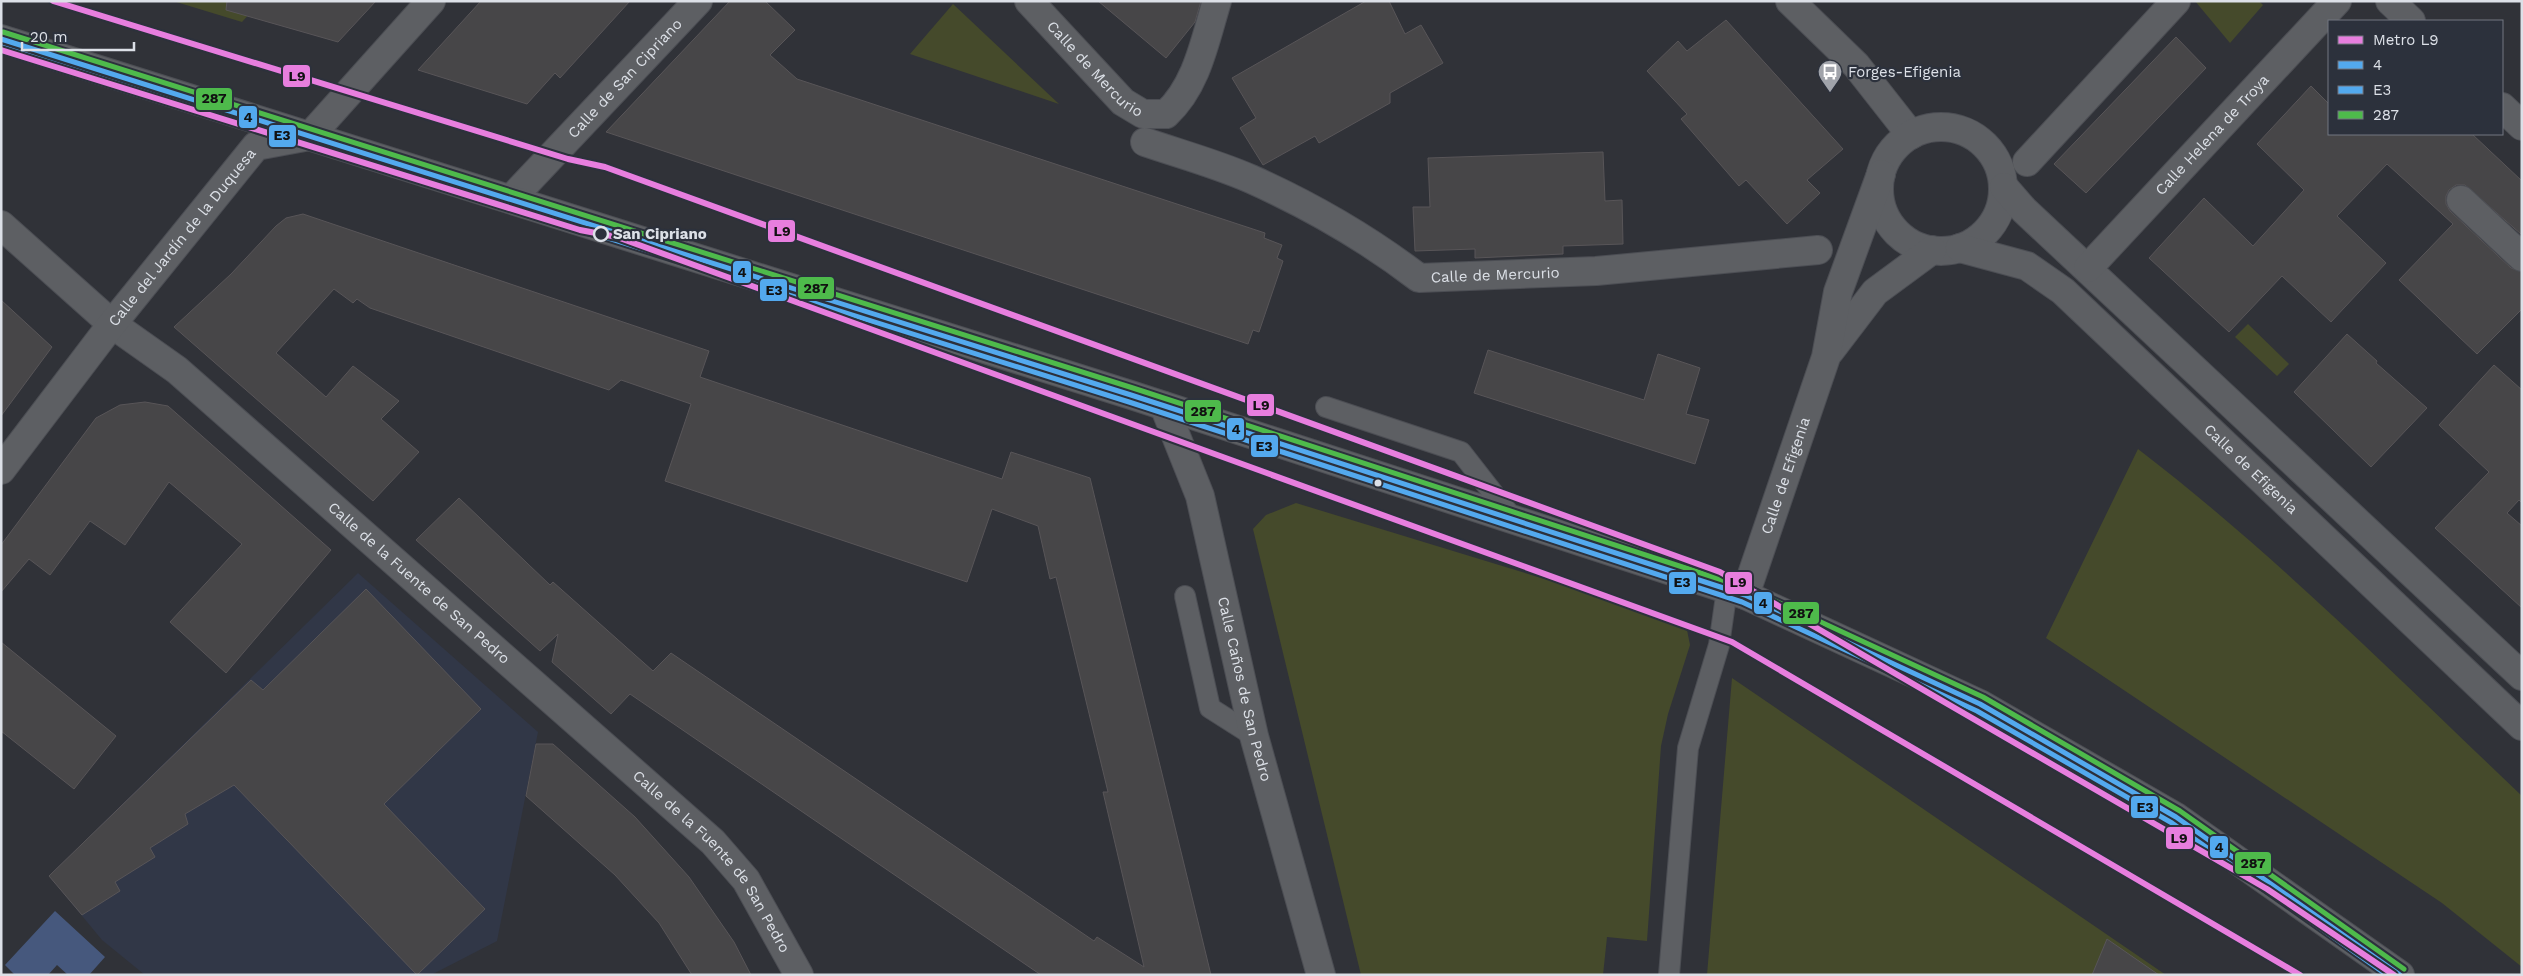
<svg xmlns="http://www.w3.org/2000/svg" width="2523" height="976" viewBox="0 0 2523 976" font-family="'Work Sans',sans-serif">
	<rect width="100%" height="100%" fill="#303238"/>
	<!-- built -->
	<path fill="#313747" d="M 358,573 L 538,732 L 497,941 L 431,975 L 145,975 L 102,940 L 49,876 Z"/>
	<!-- green -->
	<g fill="#454a2b">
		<path d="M 173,1 L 261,1 L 242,22 Z"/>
		<path d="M 2195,1 L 2259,1 L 2263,5 L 2230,43 Z"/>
		<path d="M 953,4 L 1059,104 L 910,54 Z"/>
		<path d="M 2248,324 L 2289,364 L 2277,376 L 2235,337 Z"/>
		<path d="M 2138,449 C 2275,554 2397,677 2522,796 L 2522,967 L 2442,903 L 2046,638 Z"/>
		<path d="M 1296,503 L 1633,606 L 1687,630 L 1690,645 L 1668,714 L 1661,746 L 1647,941 L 1607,937 L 1603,975 L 1361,975 L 1253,529 L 1266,515 Z"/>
		<path d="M 1732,678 L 2166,975 L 1707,975 Z"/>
	</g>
	<!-- water -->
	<path fill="#46587d" d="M 55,911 L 105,957 L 89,975 L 68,975 L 57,965 L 48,975 L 15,975 L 5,965 Z"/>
	<!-- building -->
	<g fill="#474648" stroke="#585558">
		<path d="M 227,1 L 376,1 L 338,42 L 226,10 Z"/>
		<path d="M 481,1 L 630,1 L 560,78 L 555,73 L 527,104 L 418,70 Z"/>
		<path d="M 730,1 L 765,1 L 795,30 L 770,55 L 797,79 L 1265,233 L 1264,238 L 1282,245 L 1277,258 L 1283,261 L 1259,332 L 1253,330 L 1248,344 L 606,132 Z"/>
		<path d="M 1098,1 L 1201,1 L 1195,22 L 1166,58 Z"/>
		<path d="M 1366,1 L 1389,1 L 1405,34 L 1421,25 L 1443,63 L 1390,93 L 1390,103 L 1319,143 L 1315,136 L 1263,165 L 1240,128 L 1256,118 L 1232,78 Z"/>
		<path d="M 1726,20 L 1843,149 L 1807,180 L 1820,193 L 1787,224 L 1746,180 L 1739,186 L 1681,119 L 1687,114 L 1647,71 L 1678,41 L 1687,51 Z"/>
		<path d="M 2176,37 L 2206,68 L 2086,193 L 2054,164 Z"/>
		<path d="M 2311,86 L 2329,104 L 2329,134 L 2472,134 L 2522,181 L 2522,235 L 2465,185 L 2456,185 L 2449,190 L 2446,196 L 2446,204 L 2450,211 L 2511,268 L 2522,272 L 2522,309 L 2477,354 L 2399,280 L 2453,224 L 2387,164 L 2337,216 L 2386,263 L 2331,322 L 2282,276 L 2229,332 L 2149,258 L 2204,198 L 2253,246 L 2304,190 L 2257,144 Z"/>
		<path d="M 1603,152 L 1605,201 L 1622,200 L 1623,244 L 1563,246 L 1563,254 L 1475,258 L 1475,249 L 1415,251 L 1413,207 L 1430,207 L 1428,158 Z"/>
		<path d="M 303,214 L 709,351 L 700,377 L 1002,479 L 1011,452 L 1090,478 L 1211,975 L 1041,975 L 630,694 L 611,714 L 552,662 L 558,634 L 540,651 L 416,540 L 459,498 L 550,585 L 553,582 L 653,671 L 671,653 L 1094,941 L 1097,937 L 1144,967 L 1103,792 L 1108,792 L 1056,577 L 1050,579 L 1038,526 L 992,509 L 967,582 L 665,481 L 691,404 L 621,380 L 609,390 L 370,308 L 357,299 L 353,303 L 334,289 L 276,353 L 326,397 L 353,366 L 399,401 L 381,419 L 419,452 L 373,501 L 174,327 L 231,274 L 276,226 L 286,218 Z"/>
		<path d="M 1,300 L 52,347 L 1,416 Z"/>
		<path d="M 2347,334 L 2377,361 L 2376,363 L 2427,408 L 2371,467 L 2294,392 Z"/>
		<path d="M 1488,350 L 1644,400 L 1658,354 L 1700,368 L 1686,414 L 1709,420 L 1695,464 L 1474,393 Z"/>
		<path d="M 2494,365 L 2522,390 L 2522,503 L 2519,500 L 2507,513 L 2522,526 L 2522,608 L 2435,528 L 2489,472 L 2439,425 Z"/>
		<path d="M 145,402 L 168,406 L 331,550 L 226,673 L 170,622 L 242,544 L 169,482 L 125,545 L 90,521 L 50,575 L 29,559 L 1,592 L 1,545 L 96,418 L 120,405 Z"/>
		<path d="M 366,589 L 481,709 L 384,804 L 485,909 L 417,975 L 234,785 L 185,814 L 188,824 L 150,848 L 155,857 L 115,882 L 120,891 L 82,915 L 49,876 L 251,680 L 263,690 Z"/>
		<path d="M 1,642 L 116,736 L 74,789 L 1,731 Z"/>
		<path d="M 536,744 L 553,744 L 635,817 L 689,877 L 734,942 L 751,975 L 692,975 L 659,923 L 615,875 L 526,796 Z"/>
		<path d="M 2107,939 L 2159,975 L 2092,975 Z"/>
	</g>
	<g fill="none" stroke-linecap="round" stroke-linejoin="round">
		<defs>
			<g id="service">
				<path d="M 1326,407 L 1461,452 L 1514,520"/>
				<path d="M 1185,596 L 1210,708 L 1254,736"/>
				<path d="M 1669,975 L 1688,748 L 1719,645 L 1727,589"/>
			</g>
			<g id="pedestrian">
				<path id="s1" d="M 1145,142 C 1180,154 1217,164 1251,179 C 1309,205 1368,239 1419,278 L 1596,271 L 1818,250"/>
				<path d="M 2027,162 L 2176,1"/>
				<path d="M 2461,200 L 2522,257"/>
				<path d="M 1,225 L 112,324"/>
			</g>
			<g id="minor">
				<path id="s2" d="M 1029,1 L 1123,102 L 1143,114 L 1166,114 C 1197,86 1205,40 1217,1"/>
				<path d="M 1790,1 L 1856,65 L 1911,135"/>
				<path d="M 2390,1 L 2411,21"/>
				<path d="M 2502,107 L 2522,126"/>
				<circle cx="1941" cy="189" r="62"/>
				<path d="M 2004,187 L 2024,210 L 2522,676"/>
				<path id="s3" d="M 511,199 L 698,1"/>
				<path id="s4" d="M 1960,248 L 2027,266 L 2063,291 L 2522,726"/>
				<path id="s5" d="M 2088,268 L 2337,1"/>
				<path id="s6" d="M 112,324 L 177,370 L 713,842 L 746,880 L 799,975"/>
				<path d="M 1830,351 L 1875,292 L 1932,250"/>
				<path id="s7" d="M 1164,406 L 1200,496 L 1254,736 L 1321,975"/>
				<path id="s8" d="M 1,470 L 112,324 L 256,146 L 310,136 L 431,1"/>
				<path id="s9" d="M 1745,595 L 1826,357 L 1838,292 L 1881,174"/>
			</g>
			<path id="tertiary" d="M 1,39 L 1131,395 L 1745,595 L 1980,704 L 2176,817 L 2400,975"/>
		</defs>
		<!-- service casing -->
		<use href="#service" stroke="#4c4e54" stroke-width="22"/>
		<!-- pedestrian casing -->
		<use href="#pedestrian" stroke="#4c4e54" stroke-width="30"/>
		<!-- minor casing -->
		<use href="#minor" stroke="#4c4e54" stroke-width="30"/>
		<!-- tertiary casing -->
		<use href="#tertiary" stroke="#4c4e54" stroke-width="30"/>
		<!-- service -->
		<use href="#service" stroke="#5d5f63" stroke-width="20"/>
		<!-- pedestrian -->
		<use href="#pedestrian" stroke="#5d5f63" stroke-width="28"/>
		<!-- minor -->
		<use href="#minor" stroke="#5d5f63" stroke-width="28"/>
		<!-- tertiary -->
		<use href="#tertiary" stroke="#5d5f63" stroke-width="28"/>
		<defs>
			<path id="bus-1" d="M 1,39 L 1131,395 L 1745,595 L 1980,704 L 2176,817 L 2400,975"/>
			<path id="bus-2" d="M 1,47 L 1129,402 L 1742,602 L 1977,711 L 2172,823 L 2387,975"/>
			<path id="bus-3" d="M 3,32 L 1133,388 L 1747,588 L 1983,697 L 2180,811 L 2404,969"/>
		</defs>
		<!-- bus-1 casing -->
		<use href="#bus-1" stroke="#2c313c" stroke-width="9"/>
		<!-- bus-2 casing -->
		<use href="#bus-2" stroke="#2c313c" stroke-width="9"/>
		<!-- bus-3 casing -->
		<use href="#bus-3" stroke="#2c313c" stroke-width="9"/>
		<!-- bus-1 -->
		<use href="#bus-1" stroke="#53a9ee" stroke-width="5"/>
		<!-- bus-2 -->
		<use href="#bus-2" stroke="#53a9ee" stroke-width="5"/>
		<!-- bus-3 -->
		<use href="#bus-3" stroke="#4eba4b" stroke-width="5"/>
		<defs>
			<g id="metro-1">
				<path d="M 53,1 L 568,159 L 605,167 L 1720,572 L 2267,889 L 2394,975"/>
				<path d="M 1,50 L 580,230 L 617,237 L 1732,642 L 2300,975"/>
			</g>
		</defs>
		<!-- metro-1 casing -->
		<use href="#metro-1" stroke="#2c313c" stroke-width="10"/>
		<!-- metro-1 -->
		<use href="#metro-1" stroke="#e77ede" stroke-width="6"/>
	</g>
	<!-- icons -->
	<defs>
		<symbol id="bus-pin" viewBox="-11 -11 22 30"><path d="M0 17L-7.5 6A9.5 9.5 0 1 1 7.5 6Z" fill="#a0a3aa" stroke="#2c313c"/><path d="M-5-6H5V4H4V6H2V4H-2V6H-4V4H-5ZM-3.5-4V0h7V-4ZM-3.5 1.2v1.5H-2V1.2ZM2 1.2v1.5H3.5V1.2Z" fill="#fff"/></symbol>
	</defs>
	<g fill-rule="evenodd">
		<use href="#bus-pin" x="1816" y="58" width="28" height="38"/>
	</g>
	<!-- markers -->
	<circle fill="#2c313c" stroke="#dce0e7" stroke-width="2.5" cx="601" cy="234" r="7"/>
	<circle fill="#dce0e7" stroke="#2c313c" stroke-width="2" cx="1378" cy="483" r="4.5"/>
	<g text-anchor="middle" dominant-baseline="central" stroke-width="4.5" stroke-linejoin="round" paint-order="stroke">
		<!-- street labels -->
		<g font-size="15" fill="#dce0e7" stroke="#2c313c">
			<text stroke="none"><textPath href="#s2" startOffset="95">Calle de Mercurio</textPath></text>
			<text stroke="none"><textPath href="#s3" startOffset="166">Calle de San Cipriano</textPath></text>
			<text stroke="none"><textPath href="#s5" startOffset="182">Calle Helena de Troya</textPath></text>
			<text stroke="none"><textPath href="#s8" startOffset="295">Calle del Jardín de la Duquesa</textPath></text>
			<text stroke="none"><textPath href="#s1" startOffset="384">Calle de Mercurio</textPath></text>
			<text stroke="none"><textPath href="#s4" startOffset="372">Calle de Efigenia</textPath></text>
			<text stroke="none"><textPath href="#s9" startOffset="126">Calle de Efigenia</textPath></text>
			<text stroke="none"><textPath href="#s6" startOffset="402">Calle de la Fuente de San Pedro</textPath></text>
			<text stroke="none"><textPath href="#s7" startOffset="295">Calle Caños de San Pedro</textPath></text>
			<text stroke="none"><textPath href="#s6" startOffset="808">Calle de la Fuente de San Pedro</textPath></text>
		</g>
		<!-- poi labels -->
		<g font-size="15" fill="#dce0e7" stroke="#2c313c" text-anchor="start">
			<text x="1848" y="72">Forges-Efigenia</text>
		</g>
		<!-- stop labels -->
		<g font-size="15" font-weight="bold" fill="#dce0e7" stroke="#2c313c" text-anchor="start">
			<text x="613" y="234">San Cipriano</text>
		</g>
	</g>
	<g stroke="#2c313c" stroke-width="2">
		<rect x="282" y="64" width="29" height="24" rx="5" fill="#e77ede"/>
		<rect x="195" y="87" width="38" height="24" rx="5" fill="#4eba4b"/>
		<rect x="238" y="105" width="20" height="24" rx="5" fill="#53a9ee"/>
		<rect x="268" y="124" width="29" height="24" rx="5" fill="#53a9ee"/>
		<rect x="767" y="219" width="29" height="24" rx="5" fill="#e77ede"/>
		<rect x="732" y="260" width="20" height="24" rx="5" fill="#53a9ee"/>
		<rect x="797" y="276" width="38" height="24" rx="5" fill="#4eba4b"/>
		<rect x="759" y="278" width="29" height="24" rx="5" fill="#53a9ee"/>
		<rect x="1246" y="393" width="29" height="24" rx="5" fill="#e77ede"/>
		<rect x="1184" y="399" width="38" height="24" rx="5" fill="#4eba4b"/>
		<rect x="1226" y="417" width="19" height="24" rx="5" fill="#53a9ee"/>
		<rect x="1250" y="434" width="29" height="24" rx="5" fill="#53a9ee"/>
		<rect x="1724" y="571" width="29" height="24" rx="5" fill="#e77ede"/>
		<rect x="1668" y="571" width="29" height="24" rx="5" fill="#53a9ee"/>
		<rect x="1753" y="591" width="20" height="24" rx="5" fill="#53a9ee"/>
		<rect x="1782" y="601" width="38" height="24" rx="5" fill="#4eba4b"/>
		<rect x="2130" y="795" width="29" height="24" rx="5" fill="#53a9ee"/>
		<rect x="2165" y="826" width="29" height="24" rx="5" fill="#e77ede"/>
		<rect x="2209" y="835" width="20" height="24" rx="5" fill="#53a9ee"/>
		<rect x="2234" y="851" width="38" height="24" rx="5" fill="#4eba4b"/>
	</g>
	<g font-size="14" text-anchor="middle" font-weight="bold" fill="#111">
		<text x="297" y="81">L9</text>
		<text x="214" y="103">287</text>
		<text x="248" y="122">4</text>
		<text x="282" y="140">E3</text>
		<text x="782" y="236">L9</text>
		<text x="742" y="277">4</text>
		<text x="816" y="293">287</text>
		<text x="774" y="295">E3</text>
		<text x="1261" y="410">L9</text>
		<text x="1203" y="416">287</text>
		<text x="1236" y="434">4</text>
		<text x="1264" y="451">E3</text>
		<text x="1738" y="587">L9</text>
		<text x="1682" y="587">E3</text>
		<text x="1763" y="608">4</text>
		<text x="1801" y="618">287</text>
		<text x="2145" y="812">E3</text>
		<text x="2179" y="843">L9</text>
		<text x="2219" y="852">4</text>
		<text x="2253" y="868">287</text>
	</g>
	<!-- border -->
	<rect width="2523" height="976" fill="none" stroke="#dce0e7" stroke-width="5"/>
	<!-- legend -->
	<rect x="2328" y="20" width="175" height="115" fill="#2c313c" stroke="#727780"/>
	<rect x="2338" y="36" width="25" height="8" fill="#e77ede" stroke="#727780"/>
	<text x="2373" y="45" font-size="15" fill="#dce0e7">Metro L9</text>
	<rect x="2338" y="61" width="25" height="8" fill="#53a9ee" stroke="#727780"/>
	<text x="2373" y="70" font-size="15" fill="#dce0e7">4</text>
	<rect x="2338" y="86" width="25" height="8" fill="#53a9ee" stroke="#727780"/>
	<text x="2373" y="95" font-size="15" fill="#dce0e7">E3</text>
	<rect x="2338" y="111" width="25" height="8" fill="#4eba4b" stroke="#727780"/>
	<text x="2373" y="120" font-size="15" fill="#dce0e7">287</text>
	<!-- scale -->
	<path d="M22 42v8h112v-8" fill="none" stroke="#dce0e7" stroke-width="2.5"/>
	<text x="30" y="42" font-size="15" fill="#dce0e7" stroke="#2c313c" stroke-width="4" paint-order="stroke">20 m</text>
</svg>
